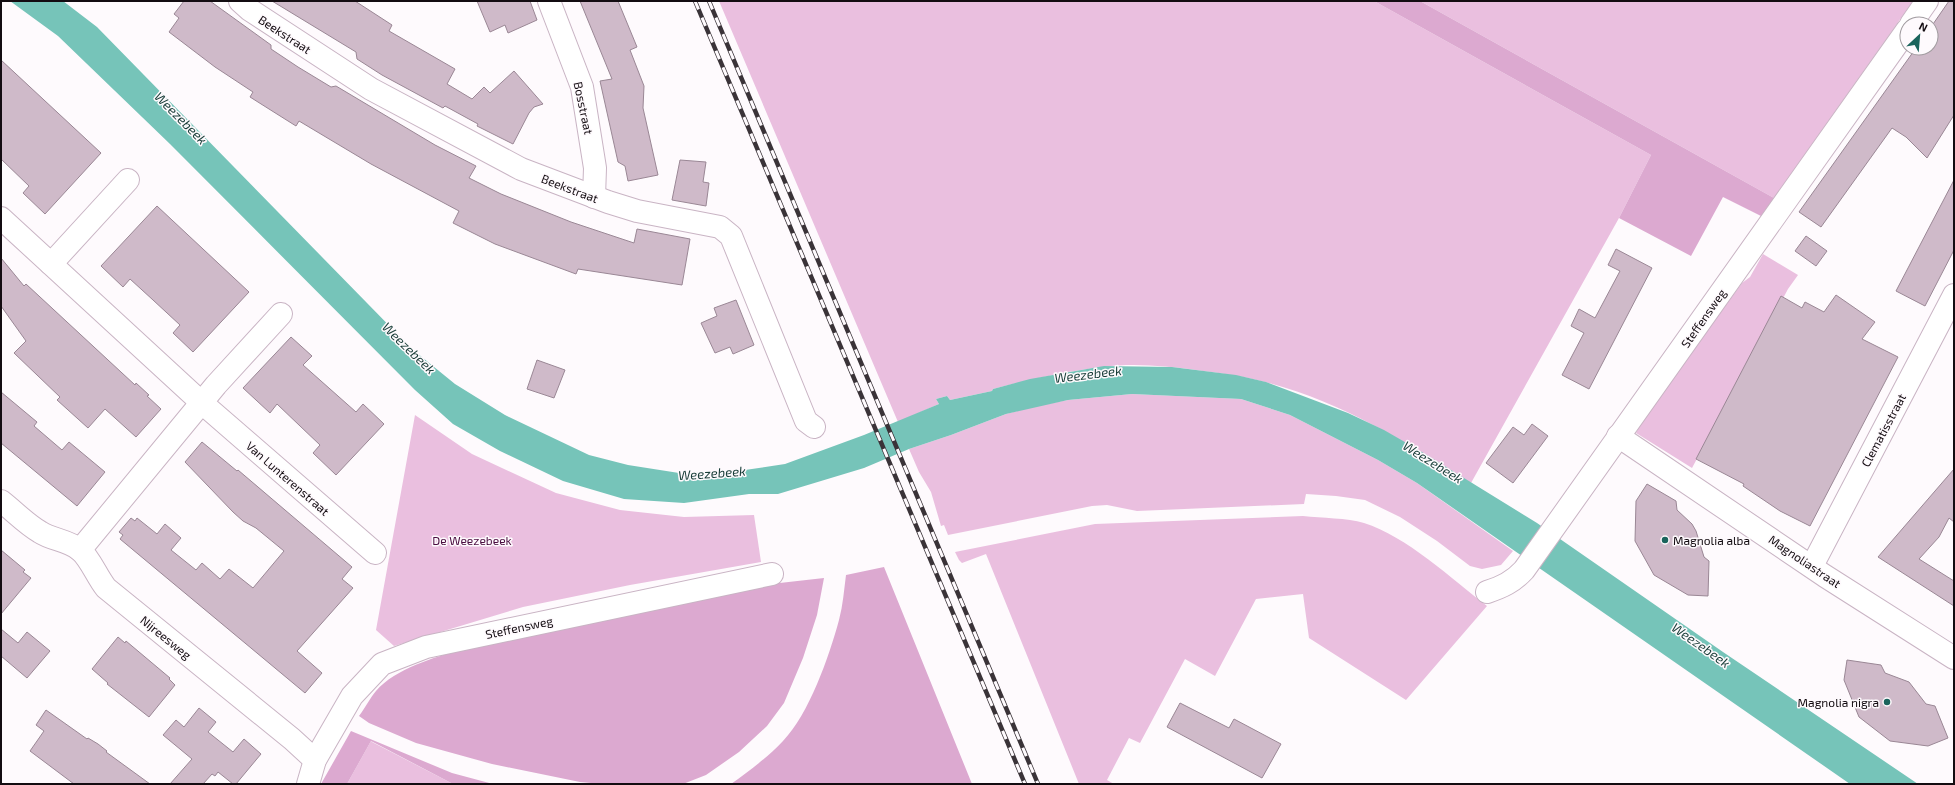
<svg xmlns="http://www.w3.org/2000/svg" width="1955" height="785" viewBox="0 0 1955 785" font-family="'Exo 2',sans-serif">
	<rect width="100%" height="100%" fill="#fefafd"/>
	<!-- green -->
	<g fill="#eabfdf">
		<path d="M 719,1 L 1374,1 L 1651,155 L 1619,218 L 1471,483 C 1406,442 1340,401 1265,382 C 1243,376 1219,373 1196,370 C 1166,366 1133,363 1103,367 C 1066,371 1029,380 993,389 L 992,391 L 950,400 L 947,396 L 936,399 L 939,404 L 898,422 Z"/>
		<path d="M 1420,1 L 1913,1 L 1774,198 Z"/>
		<path d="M 1763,254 L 1798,275 L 1788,289 L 1692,468 L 1636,433 L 1644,418 L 1742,283 L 1750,277 Z"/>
		<path d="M 1132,394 L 1241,399 L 1290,415 L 1378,460 L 1417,483 L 1513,551 L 1501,565 L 1482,569 L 1470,566 L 1437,541 L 1400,517 L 1365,500 L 1336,496 L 1306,494 L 1304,504 L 1137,511 L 1107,505 L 1092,506 L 948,535 L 944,525 L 941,526 L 931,492 L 919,472 L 909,449 L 951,435 L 1006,414 L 1031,407 L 1068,400 Z"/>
		<path d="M 415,415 L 472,454 L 556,493 L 620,510 L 684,517 L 754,515 L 761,562 L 630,585 L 523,607 L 394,646 L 376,630 Z"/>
		<path d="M 1303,516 C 1322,518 1347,518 1364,523 C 1406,536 1452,579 1487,606 L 1406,700 L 1309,638 L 1303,594 L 1256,599 L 1215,676 L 1185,659 L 1140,743 L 1129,738 L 1107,780 L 1114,784 L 1079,784 L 986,554 L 962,563 L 959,560 L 955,552 L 1095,524 Z"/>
		<path d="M 371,741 L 372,742 L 453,784 L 347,784 Z"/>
	</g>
	<!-- forest -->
	<g fill="#dca9d0">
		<path d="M 1374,1 L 1420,1 L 1774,198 L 1761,216 L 1723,197 L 1691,256 L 1619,218 L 1651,155 Z"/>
		<path d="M 884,567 L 972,784 L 731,784 C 749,771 767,758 783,741 C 809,714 829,657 839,620 C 843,605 844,590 846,575 Z"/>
		<path d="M 824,578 L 817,615 L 803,658 L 784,703 L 767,726 L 739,752 L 706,775 L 683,784 L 602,784 L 580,782 L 492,764 L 416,743 L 369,723 L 359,716 C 365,708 370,698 376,691 C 396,668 434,658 462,649 L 754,586 Z"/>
		<path d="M 351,731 L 452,773 L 493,784 L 453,784 L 371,741 L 347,784 L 321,784 Z"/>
	</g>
	<!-- water -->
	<path fill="#76c4b9" d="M 10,1 L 63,1 L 97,27 L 412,349 L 455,384 L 505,415 L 589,455 L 628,465 L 679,473 L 745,470 L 785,464 L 864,435 L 939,404 L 936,399 L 947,396 L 950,400 L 992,391 L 993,389 L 1030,379 L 1104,366 L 1172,367 L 1236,375 L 1266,382 L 1348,413 L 1384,430 L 1417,449 L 1537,523 L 1723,652 L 1918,784 L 1850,784 L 1417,483 L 1378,460 L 1290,415 L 1241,399 L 1132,394 L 1068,400 L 1006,414 L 951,435 L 909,449 L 864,468 L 778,494 L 749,494 L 684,503 L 624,499 L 563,481 L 500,451 L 453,424 L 415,390 L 170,144 L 58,36 Z"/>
	<!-- building -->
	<g fill="#cfbac9" stroke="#9a8795">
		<path d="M 184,1 L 210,1 L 271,45 L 271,49 L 298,67 L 331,87 L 336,86 L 435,145 L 476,166 L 469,178 L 501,194 L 571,222 L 634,243 L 637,229 L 690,239 L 682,285 L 578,269 L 576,274 L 495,244 L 453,223 L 459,211 L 371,164 L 299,121 L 296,126 L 269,109 L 250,97 L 253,92 L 215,67 L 169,32 L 179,18 L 174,14 Z"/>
		<path d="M 272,1 L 355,1 L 392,25 L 389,31 L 455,69 L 447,84 L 472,99 L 484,87 L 490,93 L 514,71 L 543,104 L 534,107 L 529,113 L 513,144 L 477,126 L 478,124 L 445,106 L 443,108 L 382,75 L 357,59 L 356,52 Z"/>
		<path d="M 477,1 L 530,1 L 537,20 L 508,33 L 505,25 L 490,32 Z"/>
		<path d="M 580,1 L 618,1 L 637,47 L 630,50 L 644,86 L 643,108 L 658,175 L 628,181 L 625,166 L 618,162 L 600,81 L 612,79 Z"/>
		<path d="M 1949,1 L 1954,1 L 1954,115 L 1927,158 L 1906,137 L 1892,128 L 1821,227 L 1799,212 L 1916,48 L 1931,48 L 1931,27 Z"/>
		<path d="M 1,60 L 101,153 L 45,214 L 23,193 L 29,186 L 1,159 Z"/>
		<path d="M 680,160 L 706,162 L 703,182 L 709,183 L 706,206 L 672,200 Z"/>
		<path d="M 1954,180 L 1954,250 L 1925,306 L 1896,291 Z"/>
		<path d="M 157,206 L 249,292 L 193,352 L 173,333 L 180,325 L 153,300 L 130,279 L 123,287 L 101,266 Z"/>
		<path d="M 1806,236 L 1827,251 L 1816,266 L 1795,251 Z"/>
		<path d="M 1616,249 L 1652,268 L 1589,389 L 1562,375 L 1584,333 L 1571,326 L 1579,309 L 1595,318 L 1620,271 L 1608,265 Z"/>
		<path d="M 1,258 L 24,286 L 26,284 L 135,385 L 136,383 L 149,395 L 147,396 L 161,409 L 136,437 L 105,409 L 88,428 L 57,400 L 60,397 L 14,353 L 26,341 L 1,306 Z"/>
		<path d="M 1836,295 L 1875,322 L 1862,339 L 1898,357 L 1810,526 L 1780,511 L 1743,486 L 1744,484 L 1696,459 L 1781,296 L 1802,308 L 1805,302 L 1824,312 Z"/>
		<path d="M 736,300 L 754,345 L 733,354 L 730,347 L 715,353 L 701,323 L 717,316 L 714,308 Z"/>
		<path d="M 291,337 L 312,356 L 303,365 L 356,412 L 363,404 L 384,424 L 336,475 L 313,453 L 320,445 L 300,426 L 277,404 L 270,413 L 243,388 Z"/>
		<path d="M 537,360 L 565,370 L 554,398 L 527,389 Z"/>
		<path d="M 1,392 L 37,422 L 34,426 L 62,450 L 69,442 L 105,472 L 77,506 L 1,443 Z"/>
		<path d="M 1532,424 L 1548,436 L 1513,483 L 1486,463 L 1513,427 L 1524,435 Z"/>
		<path d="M 202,442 L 237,471 L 238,470 L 352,567 L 342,579 L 353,588 L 297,651 L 322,673 L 305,693 L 120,539 L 123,535 L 119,532 L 131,518 L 135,521 L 137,518 L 157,534 L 165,524 L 181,538 L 171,550 L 196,570 L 202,563 L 220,579 L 229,569 L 253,588 L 284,551 L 256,528 L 243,521 L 233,512 L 185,462 Z"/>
		<path d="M 1954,469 L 1954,522 L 1949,518 L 1939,537 L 1919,559 L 1954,581 L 1954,606 L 1878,557 Z"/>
		<path d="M 1647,484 L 1676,501 L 1677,510 L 1692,524 L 1696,531 L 1704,557 L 1709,561 L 1708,596 L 1688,595 L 1654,575 L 1635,541 L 1636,501 Z"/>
		<path d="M 1,550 L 25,570 L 23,572 L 31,578 L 1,614 Z"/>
		<path d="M 1,629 L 18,643 L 27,632 L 50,651 L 27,678 L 1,656 Z"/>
		<path d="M 118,637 L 125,643 L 126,641 L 170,678 L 169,679 L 175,685 L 149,717 L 107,684 L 108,683 L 92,669 Z"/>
		<path d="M 1847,660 L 1881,665 L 1885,673 L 1909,682 L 1926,704 L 1935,706 L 1948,738 L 1928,746 L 1890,741 L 1859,717 L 1844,680 Z"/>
		<path d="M 1180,703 L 1229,728 L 1234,719 L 1281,744 L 1262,778 L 1167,727 Z"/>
		<path d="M 199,708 L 216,722 L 208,732 L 233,752 L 244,739 L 261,754 L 236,784 L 233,784 L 218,772 L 215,776 L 212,774 L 203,784 L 170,784 L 192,759 L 163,735 L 176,720 L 184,727 Z"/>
		<path d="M 46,710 L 87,739 L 88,738 L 98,744 L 107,751 L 106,752 L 150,784 L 74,784 L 30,751 L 44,731 L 36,725 Z"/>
	</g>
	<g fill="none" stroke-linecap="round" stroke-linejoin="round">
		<defs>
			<g id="street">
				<path d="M 240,1 L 250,10 L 371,89 L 521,169 L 608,202 L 637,211 L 720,227 L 731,236 L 806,421 L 814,427"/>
				<path d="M 549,1 L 582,87 L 595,168 L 594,197"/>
				<path d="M 1911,24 L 1927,1"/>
				<path d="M 1,218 L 202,403 L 375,553"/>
				<path d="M 51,264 L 128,180"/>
				<path d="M 1618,436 L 1825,576 L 1954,658"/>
				<path d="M 1,501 C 14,511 26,524 40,532 C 52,540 68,540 80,550 C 90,558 97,577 106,588 L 292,739 L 315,760"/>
				<path d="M 80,550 L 216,385 L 281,314"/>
				<path d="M 1812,566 L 1954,295"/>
				<path d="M 1487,592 C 1502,587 1513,582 1524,570 L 1907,30"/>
				<path d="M 308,784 L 315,760 L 352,696 L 382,664 L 426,647 L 772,574"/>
			</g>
		</defs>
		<!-- street casing -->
		<use href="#street" stroke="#c9b4c4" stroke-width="24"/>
		<!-- street -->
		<use href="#street" stroke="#fff" stroke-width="22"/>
		<defs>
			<g id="rail">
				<path d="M 695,1 L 1025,784"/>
				<path d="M 709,1 L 1038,784"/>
			</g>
		</defs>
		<!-- rail casing -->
		<use href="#rail" stroke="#3a3338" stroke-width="4.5"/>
		<!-- rail -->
		<use href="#rail" stroke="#fefafd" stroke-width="3" stroke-dasharray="9" stroke-linecap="butt"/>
	</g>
	<!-- markers -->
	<g fill="#1a645c" stroke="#fefafd" stroke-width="1.5">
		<circle cx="1665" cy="540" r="4"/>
		<circle cx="1887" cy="702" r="4"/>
	</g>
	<g text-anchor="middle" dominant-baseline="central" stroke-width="3" stroke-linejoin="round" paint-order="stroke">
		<!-- street labels -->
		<g font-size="12" fill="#130c11" stroke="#fefafd">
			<text transform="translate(285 34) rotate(33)">Beekstraat</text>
			<text transform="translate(584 108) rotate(78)">Bosstraat</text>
			<text transform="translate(570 188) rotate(21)">Beekstraat</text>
			<text transform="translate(1703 318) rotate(-55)">Steffensweg</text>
			<text transform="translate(1883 430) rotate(-62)">Clematisstraat</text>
			<text transform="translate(288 478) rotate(41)">Van Lunterenstraat</text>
			<text transform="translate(1805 561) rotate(34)">Magnoliastraat</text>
			<text transform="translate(519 627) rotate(-12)">Steffensweg</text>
			<text transform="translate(166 637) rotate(39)">Nijreesweg</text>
		</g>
		<!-- park labels -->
		<g font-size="12" fill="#4a0d40" stroke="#fefafd">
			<text x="472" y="540">De Weezebeek</text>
		</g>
		<!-- poi labels -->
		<g font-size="12" fill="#130c11" stroke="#fefafd" text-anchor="start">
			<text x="1673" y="540">Magnolia alba</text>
			<text x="1879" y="702" text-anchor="end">Magnolia nigra</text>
		</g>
		<!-- water labels -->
		<g font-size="13" font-style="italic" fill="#173c37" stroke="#fefafd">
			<text transform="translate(181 118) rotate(45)">Weezebeek</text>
			<text transform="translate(409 348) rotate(44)">Weezebeek</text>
			<text transform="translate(1088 374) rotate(-7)">Weezebeek</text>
			<text transform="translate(1433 462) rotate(32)">Weezebeek</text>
			<text transform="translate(712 473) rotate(-4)">Weezebeek</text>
			<text transform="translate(1701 645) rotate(35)">Weezebeek</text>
		</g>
	</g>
	<!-- border -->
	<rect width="1955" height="785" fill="none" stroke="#130c11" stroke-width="4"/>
	<!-- north arrow -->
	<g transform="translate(1919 36) rotate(26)"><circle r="19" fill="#fefafd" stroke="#a09b9f"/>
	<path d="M0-3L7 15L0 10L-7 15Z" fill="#1a645c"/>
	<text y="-6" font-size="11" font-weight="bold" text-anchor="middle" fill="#130c11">N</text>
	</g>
</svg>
